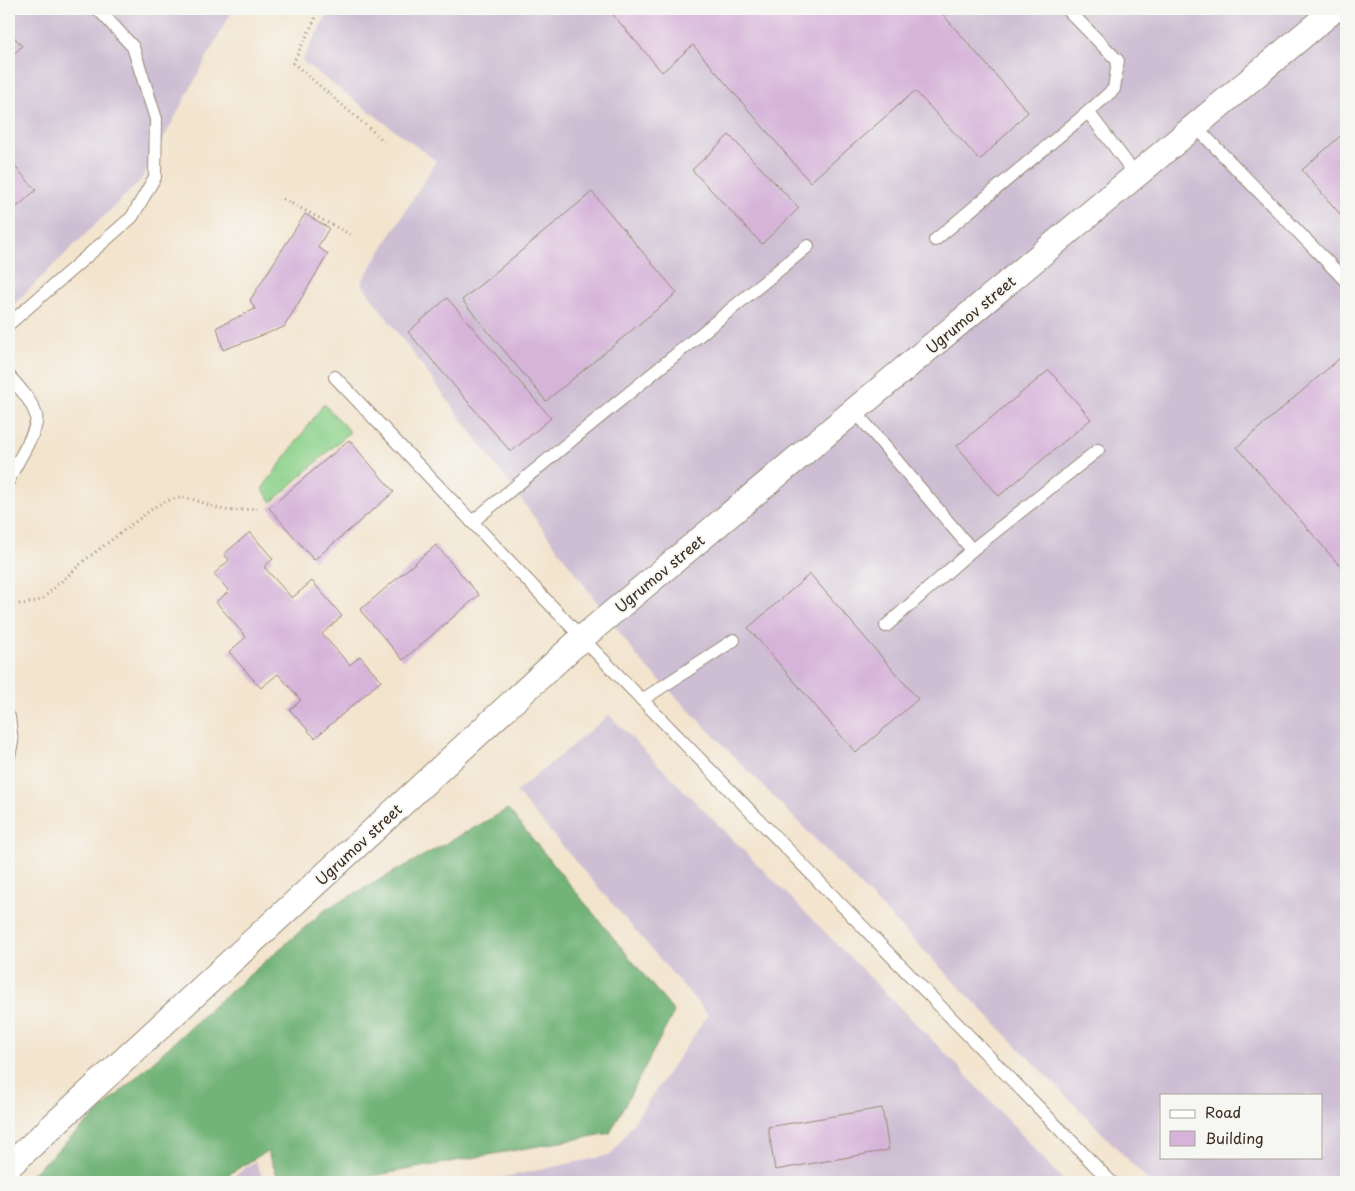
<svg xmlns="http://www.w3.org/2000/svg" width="1355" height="1191" viewBox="0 0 1355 1191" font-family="'Playpen Sans',sans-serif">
	<rect width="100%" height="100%" fill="#f6f6f2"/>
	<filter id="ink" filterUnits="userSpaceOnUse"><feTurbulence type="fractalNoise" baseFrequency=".02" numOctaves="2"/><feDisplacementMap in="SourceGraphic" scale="10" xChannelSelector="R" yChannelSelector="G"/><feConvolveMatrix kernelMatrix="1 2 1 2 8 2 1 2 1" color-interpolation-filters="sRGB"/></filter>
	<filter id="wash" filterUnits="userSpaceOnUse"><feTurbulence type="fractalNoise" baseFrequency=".0096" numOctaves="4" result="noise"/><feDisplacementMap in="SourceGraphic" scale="20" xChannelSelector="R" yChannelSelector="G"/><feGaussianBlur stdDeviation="1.12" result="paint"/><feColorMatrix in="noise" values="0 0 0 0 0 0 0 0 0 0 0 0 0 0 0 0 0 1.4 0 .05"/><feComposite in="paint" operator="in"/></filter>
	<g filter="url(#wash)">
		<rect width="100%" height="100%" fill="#f3e4ce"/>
		<!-- industrial -->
		<g fill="#cdbed3" fill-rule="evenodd">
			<path d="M 9,9 L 233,9 L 141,180 L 9,309 Z"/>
			<path d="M 330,9 L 1346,9 L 1346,1182 L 1150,1182 L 639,659 L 361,283 L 436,161 L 302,61 ZM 1161,1095 L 1321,1095 L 1321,1157 L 1161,1157 Z"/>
			<path d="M 609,715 L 956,1064 L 1065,1182 L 481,1182 L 611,1155 L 708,1015 L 516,792 Z"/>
			<path d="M 255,1161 L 265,1182 L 226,1182 Z"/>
		</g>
		<!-- green -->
		<path fill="#8ed28c" stroke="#647e55" d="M 324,404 L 350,432 L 272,502 L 262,489 Z"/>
		<!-- forest -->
		<path fill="#72b478" stroke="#566f4b" d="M 508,809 L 674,1012 L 610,1133 L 339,1182 L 280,1182 L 267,1151 L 216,1182 L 23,1182 L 211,1008 L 325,910 Z"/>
		<g id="blocks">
			<!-- building -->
			<g fill="#d6b3d9">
				<path d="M 608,9 L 938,9 L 1028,112 L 980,160 L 915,91 L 810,182 L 693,45 L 662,72 Z"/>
				<path d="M 9,31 L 22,46 L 9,59 Z"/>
				<path d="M 1346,131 L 1346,221 L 1302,170 Z"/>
				<path d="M 729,135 L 799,208 L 762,244 L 692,170 Z"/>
				<path d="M 9,160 L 36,190 L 9,214 Z"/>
				<path d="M 592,192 L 677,293 L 546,401 L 462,300 Z"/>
				<path d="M 305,214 L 329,228 L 318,247 L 328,254 L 284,327 L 223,350 L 217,327 L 255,309 L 250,300 Z"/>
				<path d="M 447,298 L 551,418 L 511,452 L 408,332 Z"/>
				<path d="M 1346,353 L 1346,573 L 1237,447 Z"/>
				<path d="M 1049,370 L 1091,419 L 999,496 L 957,446 Z"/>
				<path d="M 349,440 L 394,492 L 314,560 L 269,508 Z"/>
				<path d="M 250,532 L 273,559 L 264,567 L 292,598 L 312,581 L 342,616 L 322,634 L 350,665 L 360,656 L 381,681 L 315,738 L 290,710 L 301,700 L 278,674 L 261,688 L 229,652 L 246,637 L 216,602 L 229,591 L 214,574 L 229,560 L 224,554 Z"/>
				<path d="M 436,545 L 479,595 L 403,660 L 360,610 Z"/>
				<path d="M 810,574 L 918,699 L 856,753 L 748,628 Z"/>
				<path d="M 882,1108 L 889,1150 L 775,1170 L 768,1127 Z"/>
			</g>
		</g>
	</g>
	<g filter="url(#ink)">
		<use href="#blocks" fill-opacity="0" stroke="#978776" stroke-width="1"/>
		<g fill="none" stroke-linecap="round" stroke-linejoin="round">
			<defs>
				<g id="service">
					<path d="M 1067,9 L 1118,61 L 1114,89 L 1088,112 L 1136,175"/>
					<path d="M 1195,126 L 1346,281"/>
					<path d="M 935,240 L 1088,112"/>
					<path d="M 9,324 L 132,217 L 155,177 L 156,119 L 133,47 L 98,9"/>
					<path d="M 9,376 C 19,387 31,400 36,415 C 40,430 15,463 9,480"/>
					<path d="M 335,377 L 582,638 L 1111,1182"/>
					<path d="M 854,410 L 972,550"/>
					<path d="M 472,522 L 808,246"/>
					<path d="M 886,626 L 972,550 L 1098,450"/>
					<path d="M 642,700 L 734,640"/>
					<path d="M 9,717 L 12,742 L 9,756"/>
				</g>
				<path id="minor" d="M 9,1166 L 582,638 L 1335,9"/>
			</defs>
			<!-- service casing -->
			<use href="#service" stroke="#978776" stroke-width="14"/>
			<!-- minor casing -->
			<use href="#minor" stroke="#978776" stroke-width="27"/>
			<!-- path -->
			<g stroke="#978776" stroke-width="3" stroke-dasharray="1 4" stroke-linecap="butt">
				<path d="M 320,9 L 293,63 L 384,141"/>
				<path d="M 283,199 L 353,236"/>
				<path d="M 9,604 L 25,604 L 41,600 L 85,560 L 156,506 C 189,488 196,504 225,510 C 235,512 247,509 257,508"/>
			</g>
			<!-- service -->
			<use href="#service" stroke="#fff" stroke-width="12"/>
			<!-- minor -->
			<use href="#minor" stroke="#fff" stroke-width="25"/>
		</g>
	</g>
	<g text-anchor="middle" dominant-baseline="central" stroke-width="4" stroke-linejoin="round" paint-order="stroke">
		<!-- street labels -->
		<g font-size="15" fill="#3b2a1e" stroke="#f6f6f2">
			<text transform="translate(970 314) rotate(-40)">Ugrumov street</text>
			<text transform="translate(659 573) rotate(-40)">Ugrumov street</text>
			<text transform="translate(358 844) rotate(-43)">Ugrumov street</text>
		</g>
	</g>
	<!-- margin -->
	<rect width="1355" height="1191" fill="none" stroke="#f6f6f2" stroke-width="30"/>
	<!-- legend -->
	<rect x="1160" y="1094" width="162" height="65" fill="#f6f6f2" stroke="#aba49d"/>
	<rect x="1170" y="1110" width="25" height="8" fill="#ffffff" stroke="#aba49d"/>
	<text x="1205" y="1118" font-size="15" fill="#3b2a1e">Road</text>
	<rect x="1170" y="1131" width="25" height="15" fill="#d6b3d9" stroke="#aba49d"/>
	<text x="1205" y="1144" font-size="15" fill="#3b2a1e">Building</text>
</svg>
